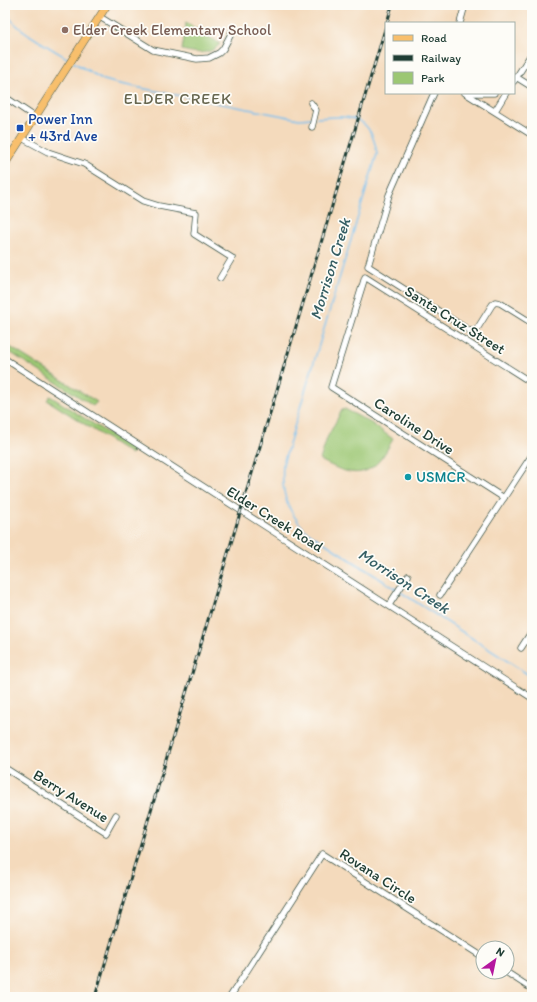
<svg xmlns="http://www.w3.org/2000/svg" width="537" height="1002" viewBox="0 0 537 1002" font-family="Itim,sans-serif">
	<rect width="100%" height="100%" fill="#fdfcf7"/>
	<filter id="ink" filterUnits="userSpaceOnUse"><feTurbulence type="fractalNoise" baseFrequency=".025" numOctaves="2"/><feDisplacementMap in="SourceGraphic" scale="8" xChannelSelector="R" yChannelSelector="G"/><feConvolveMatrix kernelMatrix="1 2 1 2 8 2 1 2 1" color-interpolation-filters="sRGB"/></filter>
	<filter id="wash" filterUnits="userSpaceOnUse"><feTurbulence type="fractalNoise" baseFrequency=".012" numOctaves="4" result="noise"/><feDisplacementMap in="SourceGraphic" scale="16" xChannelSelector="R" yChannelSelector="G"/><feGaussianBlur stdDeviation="0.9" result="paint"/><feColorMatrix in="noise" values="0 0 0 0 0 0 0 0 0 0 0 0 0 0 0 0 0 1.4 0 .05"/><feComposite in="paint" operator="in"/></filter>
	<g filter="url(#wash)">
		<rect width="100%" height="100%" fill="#f4dabc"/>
		<!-- green -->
		<g fill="#9cc773" stroke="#5e8254">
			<path d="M 185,22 L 220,44 C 209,56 196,53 182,50 L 186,25 Z"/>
			<path d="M 7,345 L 97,402 L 93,406 L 5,349 Z"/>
			<path d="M 50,396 L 134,450 L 131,454 L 47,400 Z"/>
			<path d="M 345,409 L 371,423 L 393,439 C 389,446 385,454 379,461 C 361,482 340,470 320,460 L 327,438 L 342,410 Z"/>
		</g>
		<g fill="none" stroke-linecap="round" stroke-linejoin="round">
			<!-- stream -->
			<g stroke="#76c0ef" stroke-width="1.5">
				<path d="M 5,11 C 14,30 52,48 70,60"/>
				<path d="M 73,62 L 104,80 L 115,83 L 299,119 L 312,118"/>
				<path d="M 316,118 C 350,116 371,113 377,154 L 283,464 C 281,492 286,510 306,531 L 532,677"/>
			</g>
		</g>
	</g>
	<g filter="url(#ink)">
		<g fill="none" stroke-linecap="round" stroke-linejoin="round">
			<defs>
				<g id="minor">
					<path d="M 100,17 L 153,50 L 197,59 L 209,58 L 219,53 L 223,49 L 232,32"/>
					<path d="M 460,23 L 465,5"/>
					<path d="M 516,77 L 532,87"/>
					<path d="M 514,81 L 532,53"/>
					<path d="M 434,93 L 389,195 L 368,266 L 470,331 L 477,329 L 492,305 L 495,302 L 500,303 L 532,323"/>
					<path d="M 465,93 L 532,135"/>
					<path d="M 470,93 L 494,93"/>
					<path d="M 5,97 L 35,117"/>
					<path d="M 311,103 L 316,110 L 312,127"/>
					<path d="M 495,111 L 506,93"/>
					<path d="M 22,138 L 48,152 L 84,164 L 143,201 L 159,206 L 196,213 L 194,234 L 232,258 L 220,278"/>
					<path d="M 5,359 L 532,698"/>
					<path d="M 504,498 L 331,387 L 365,277 L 532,383"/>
					<path d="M 440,595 L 532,455"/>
					<path d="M 389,605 L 408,576"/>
					<path d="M 521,648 L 532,631"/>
					<path d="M 5,768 L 106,833 L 116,815"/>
					<path d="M 506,972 L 532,989"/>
					<path d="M 230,997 L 322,854 L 483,957"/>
				</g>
				<path id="major" d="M 5,164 L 107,5"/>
			</defs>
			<!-- minor casing -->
			<use href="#minor" stroke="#3f5548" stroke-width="7"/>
			<!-- major casing -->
			<use href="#major" stroke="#3f5548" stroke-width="8"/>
			<!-- minor -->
			<use href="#minor" stroke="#fff" stroke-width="5.5"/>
			<!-- major -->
			<use href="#major" stroke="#f8bf6c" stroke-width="7"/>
			<defs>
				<g id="rail">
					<path d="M 387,23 L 392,5"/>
					<path d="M 95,997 L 386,26"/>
				</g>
			</defs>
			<!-- rail casing -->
			<use href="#rail" stroke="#1f3d34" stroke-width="3"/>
			<!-- rail -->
			<use href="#rail" stroke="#fdfcf7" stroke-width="1.5" stroke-dasharray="4.5" stroke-linecap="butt"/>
		</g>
	</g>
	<!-- markers -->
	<circle fill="#8d6e63" stroke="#fdfcf7" stroke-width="1.5" cx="65" cy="30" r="4"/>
	<rect fill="#1a4fb4" stroke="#fdfcf7" stroke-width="1.5" x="16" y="124" width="8" height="8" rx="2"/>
	<circle fill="#0f9aa8" stroke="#fdfcf7" stroke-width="1.5" cx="408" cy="477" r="4"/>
	<g text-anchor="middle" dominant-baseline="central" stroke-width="3.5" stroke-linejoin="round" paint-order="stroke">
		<!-- education labels -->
		<g font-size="15" fill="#785e54" stroke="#fdfcf7" text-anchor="start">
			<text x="73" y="30">Elder Creek Elementary School</text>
		</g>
		<!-- transit labels -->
		<g font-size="15" fill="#164399" stroke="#fdfcf7" text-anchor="start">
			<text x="28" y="119">Power Inn<tspan x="28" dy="17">+ 43rd Ave</tspan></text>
		</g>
		<!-- street labels -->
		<g font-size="15" fill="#1f3d34" stroke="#fdfcf7">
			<text transform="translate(455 320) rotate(32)">Santa Cruz Street</text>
			<text transform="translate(414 426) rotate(33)">Caroline Drive</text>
			<text transform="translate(275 519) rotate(32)">Elder Creek Road</text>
			<text transform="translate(71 796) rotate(32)">Berry Avenue</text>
			<text transform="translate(378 876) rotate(33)">Rovana Circle</text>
		</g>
		<!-- culture labels -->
		<g font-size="15" fill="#0d838f" stroke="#fdfcf7" text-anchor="start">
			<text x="416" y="477">USMCR</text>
		</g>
		<!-- neighbourhood labels -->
		<g font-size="16" letter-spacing="1" fill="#67664f" stroke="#fdfcf7">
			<text x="178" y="98">ELDER CREEK</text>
		</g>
		<!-- water labels -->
		<g font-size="16" font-style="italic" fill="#355e63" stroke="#fdfcf7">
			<text transform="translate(330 269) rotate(-73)">Morrison Creek</text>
			<text transform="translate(404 581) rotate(33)">Morrison Creek</text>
		</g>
	</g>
	<!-- margin -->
	<rect width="537" height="1002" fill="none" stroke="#fdfcf7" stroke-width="20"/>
	<!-- legend -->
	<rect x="385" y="22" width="130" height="72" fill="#fdfcf7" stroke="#a4b0a9"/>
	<rect x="393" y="35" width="20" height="6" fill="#f8bf6c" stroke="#a4b0a9"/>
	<text x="421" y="42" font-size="12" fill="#1f3d34">Road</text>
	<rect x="393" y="55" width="20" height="6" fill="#1f3d34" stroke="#a4b0a9"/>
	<text x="421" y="62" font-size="12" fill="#1f3d34">Railway</text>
	<rect x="393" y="72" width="20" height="12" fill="#9cc773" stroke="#a4b0a9"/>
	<text x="421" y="82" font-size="12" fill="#1f3d34">Park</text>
	<!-- north arrow -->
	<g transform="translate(495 960) rotate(33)"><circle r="19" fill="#fdfcf7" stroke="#a4b0a9"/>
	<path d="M0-3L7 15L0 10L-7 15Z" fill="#b5179e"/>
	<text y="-6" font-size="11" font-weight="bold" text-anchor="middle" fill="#1f3d34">N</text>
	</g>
</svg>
